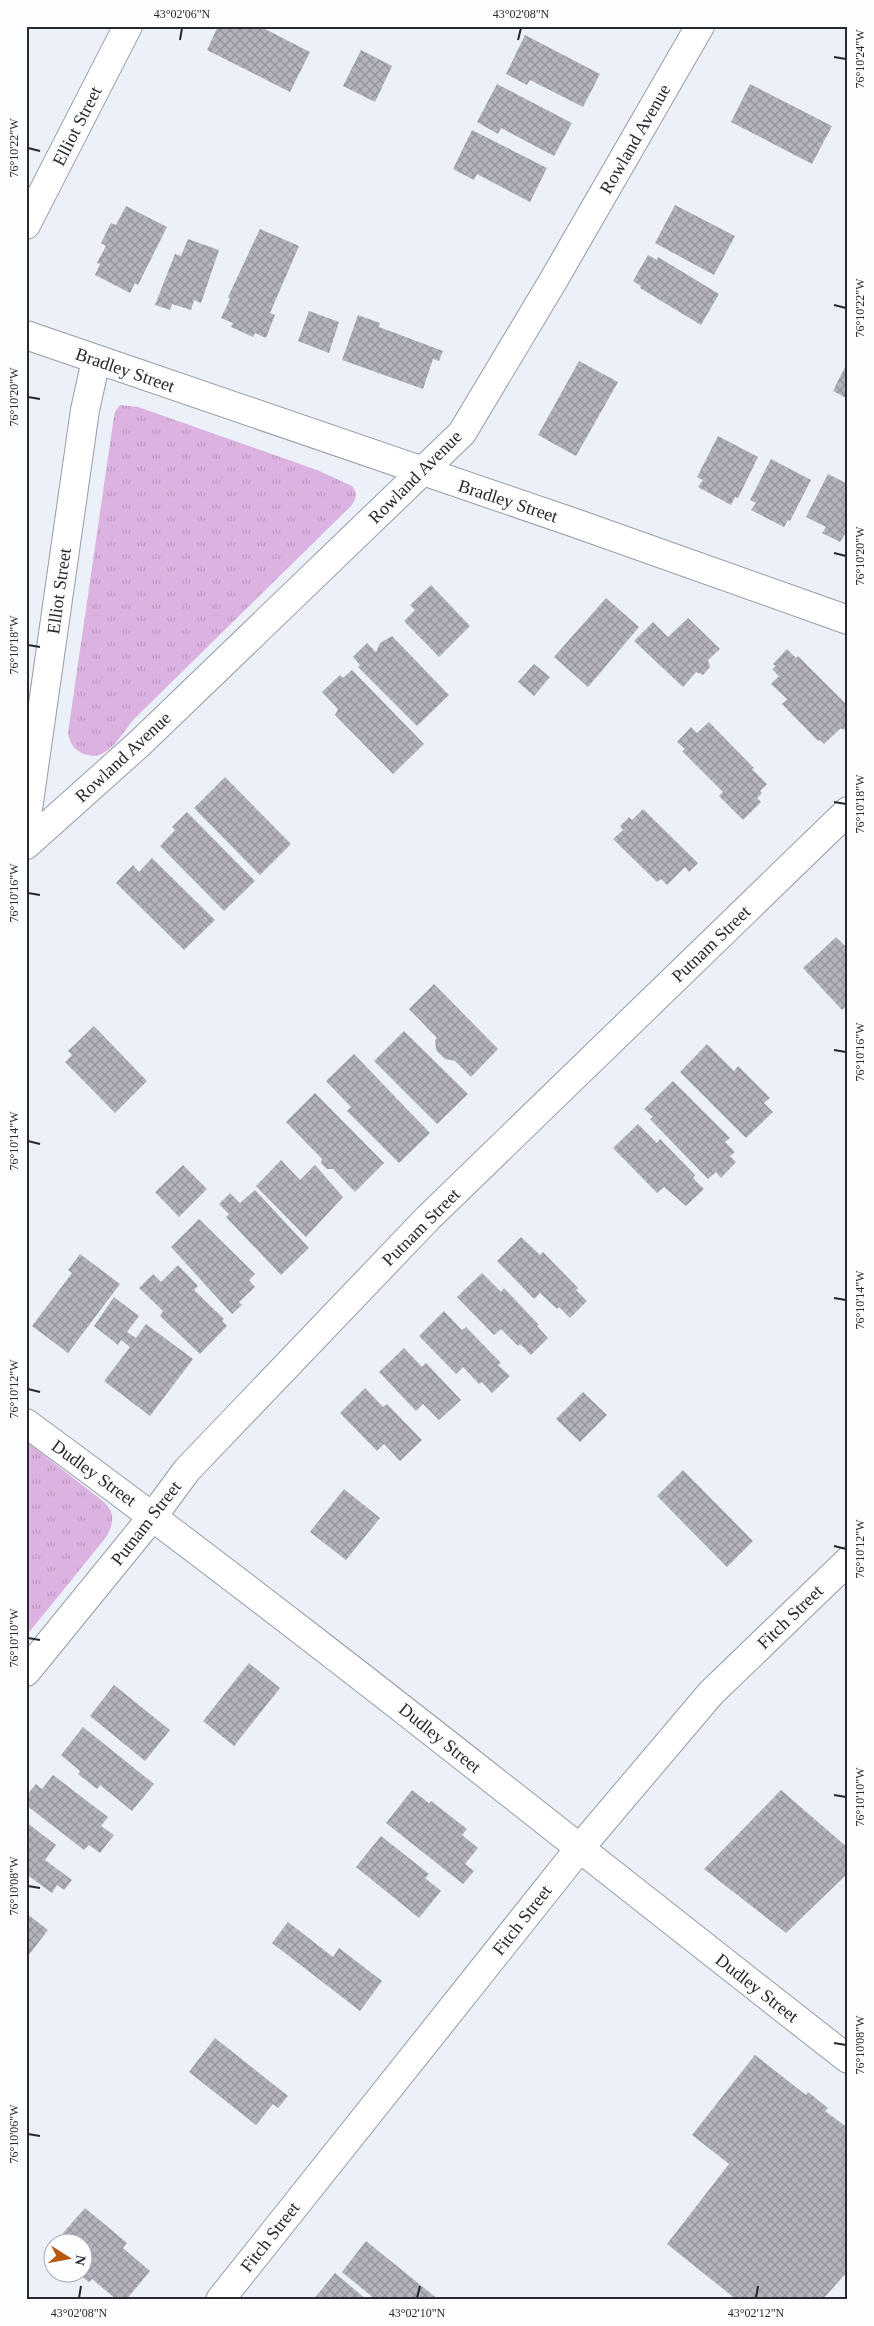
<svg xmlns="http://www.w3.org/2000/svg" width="874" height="2326" viewBox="0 0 874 2326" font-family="'Times New Roman',serif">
	<defs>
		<pattern id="grass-tufts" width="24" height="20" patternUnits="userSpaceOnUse" patternTransform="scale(1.25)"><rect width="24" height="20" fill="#dcb2e0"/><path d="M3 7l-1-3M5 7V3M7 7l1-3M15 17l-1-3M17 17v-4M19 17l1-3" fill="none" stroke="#bd99c0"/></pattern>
		<pattern id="building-cross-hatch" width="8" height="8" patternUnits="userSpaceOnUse" patternTransform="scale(1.25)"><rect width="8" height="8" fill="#b4b3bd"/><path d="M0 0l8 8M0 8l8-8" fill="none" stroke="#92929a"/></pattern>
	</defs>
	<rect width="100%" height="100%" fill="#ebf0f9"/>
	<!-- grass -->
	<g fill="url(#grass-tufts)">
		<path d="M 120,405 L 138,407 L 317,470 L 352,486 C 358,493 356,498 352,505 L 134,719 C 121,734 108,763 84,754 C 74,750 70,744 68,733 L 113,423 L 115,412 Z"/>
		<path d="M 26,1441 L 104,1502 C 115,1513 114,1523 107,1536 L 26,1636 Z"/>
	</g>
	<!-- building -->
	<g fill="url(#building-cross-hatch)">
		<path d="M 218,26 L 259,26 L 310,52 L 290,92 L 207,50 Z"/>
		<path d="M 525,35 L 600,74 L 583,107 L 530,80 L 527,85 L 506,74 Z"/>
		<path d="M 361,50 L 392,66 L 375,102 L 343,86 Z"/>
		<path d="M 497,84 L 572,123 L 554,156 L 501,128 L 498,134 L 477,122 Z"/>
		<path d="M 750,84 L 832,126 L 812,164 L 731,122 Z"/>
		<path d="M 472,130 L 547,168 L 530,202 L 477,174 L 474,180 L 453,169 Z"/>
		<path d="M 675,205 L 735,236 L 714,275 L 655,243 Z"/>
		<path d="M 126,206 L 167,227 L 138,285 L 135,283 L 130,293 L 95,275 L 100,264 L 97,263 L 106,246 L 101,243 L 111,223 L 116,225 Z"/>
		<path d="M 260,229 L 299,246 L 270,313 L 275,315 L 266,338 L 255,333 L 253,337 L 231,327 L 233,323 L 221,318 L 230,299 L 228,297 Z"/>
		<path d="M 188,239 L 219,250 L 201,303 L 194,300 L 191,310 L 172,304 L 170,310 L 155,305 L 175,254 L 181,256 Z"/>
		<path d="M 648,255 L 657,260 L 658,257 L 719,294 L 701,325 L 640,288 L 641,286 L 633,281 Z"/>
		<path d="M 309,311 L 339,322 L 329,353 L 298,341 Z"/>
		<path d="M 358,315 L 380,323 L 379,327 L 443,351 L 439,361 L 433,359 L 423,389 L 342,360 Z"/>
		<path d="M 579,361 L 618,382 L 576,456 L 538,435 Z"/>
		<path d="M 848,361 L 848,399 L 833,391 Z"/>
		<path d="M 718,436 L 758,457 L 738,498 L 735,497 L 731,505 L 698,487 L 703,480 L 697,477 Z"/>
		<path d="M 771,459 L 811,480 L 790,521 L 788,520 L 784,527 L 751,510 L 756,503 L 750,500 Z"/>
		<path d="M 828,474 L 848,484 L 848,533 L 847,535 L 845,534 L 840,542 L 822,533 L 826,527 L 806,517 Z"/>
		<path d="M 431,585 L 470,626 L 439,657 L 404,621 L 415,610 L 410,605 Z"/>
		<path d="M 606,598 L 639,627 L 588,687 L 554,657 Z"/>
		<path d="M 688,618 L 720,649 L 708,660 L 710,667 L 703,675 L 696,672 L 683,687 L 634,641 L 653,622 L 668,637 Z"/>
		<path d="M 392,636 L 449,695 L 417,726 L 358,667 L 360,665 L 353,657 L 367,643 L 376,652 L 380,643 Z"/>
		<path d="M 787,649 L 796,658 L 798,656 L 848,706 L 848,726 L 843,730 L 841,728 L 824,744 L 820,740 L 818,741 L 782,704 L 787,699 L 771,684 L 779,676 L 772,669 L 776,666 L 773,664 Z"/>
		<path d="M 534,664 L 550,677 L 534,696 L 518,682 Z"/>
		<path d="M 352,670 L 424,744 L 393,774 L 335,715 L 338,709 L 322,692 L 340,675 L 343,678 Z"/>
		<path d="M 709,722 L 754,768 L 752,769 L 767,784 L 760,791 L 762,793 L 757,798 L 761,802 L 743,820 L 719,796 L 723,792 L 682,751 L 685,749 L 677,742 L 691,727 L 697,733 Z"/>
		<path d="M 225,777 L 291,844 L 260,875 L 194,808 Z"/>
		<path d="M 643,809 L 698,863 L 689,872 L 685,867 L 667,885 L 661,879 L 657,882 L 613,839 L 623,830 L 620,826 L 629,817 L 632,820 Z"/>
		<path d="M 187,812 L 255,881 L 224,911 L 160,846 L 175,830 L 172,827 Z"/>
		<path d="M 152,858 L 215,920 L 184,950 L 116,883 L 133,865 L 139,872 Z"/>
		<path d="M 836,937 L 848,949 L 848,1005 L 842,1010 L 803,968 Z"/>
		<path d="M 434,984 L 498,1049 L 471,1077 L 455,1061 L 445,1059 L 436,1050 L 435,1040 L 437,1038 L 409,1009 Z"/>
		<path d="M 94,1026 L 147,1081 L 115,1113 L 65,1062 L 72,1055 L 68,1051 Z"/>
		<path d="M 404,1031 L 468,1094 L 437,1124 L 374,1061 Z"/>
		<path d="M 707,1044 L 734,1071 L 738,1066 L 770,1098 L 764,1103 L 773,1112 L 746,1138 L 680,1072 Z"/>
		<path d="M 354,1054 L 430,1133 L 399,1163 L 347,1111 L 351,1107 L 326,1081 Z"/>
		<path d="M 673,1081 L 730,1138 L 725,1142 L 735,1152 L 730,1156 L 736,1162 L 721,1178 L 716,1172 L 708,1179 L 650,1119 L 653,1117 L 644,1109 Z"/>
		<path d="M 315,1093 L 384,1163 L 355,1192 L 333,1169 L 327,1169 L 321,1163 L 322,1159 L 286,1122 Z"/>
		<path d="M 638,1124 L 657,1143 L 660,1139 L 695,1175 L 693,1178 L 704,1189 L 686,1206 L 664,1187 L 657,1193 L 613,1148 Z"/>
		<path d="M 281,1160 L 300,1180 L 315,1165 L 343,1197 L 306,1237 L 256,1186 Z"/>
		<path d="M 183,1165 L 207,1189 L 179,1217 L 155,1192 Z"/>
		<path d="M 255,1190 L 309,1248 L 281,1275 L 226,1217 L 229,1214 L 219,1204 L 230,1193 L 240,1203 Z"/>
		<path d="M 199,1219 L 255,1274 L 249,1280 L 255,1287 L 239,1302 L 242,1305 L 232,1314 L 171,1247 Z"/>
		<path d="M 521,1237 L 540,1255 L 543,1252 L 578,1288 L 576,1290 L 587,1301 L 570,1318 L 559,1307 L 557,1309 L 540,1293 L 534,1299 L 497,1261 Z"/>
		<path d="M 80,1254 L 120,1284 L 68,1353 L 32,1326 L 72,1273 L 68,1270 Z"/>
		<path d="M 178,1265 L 198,1286 L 194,1290 L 224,1319 L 222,1321 L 227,1326 L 200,1354 L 160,1316 L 163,1311 L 139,1288 L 153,1274 L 161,1282 Z"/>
		<path d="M 482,1273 L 501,1292 L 504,1288 L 539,1325 L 537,1326 L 548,1338 L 531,1355 L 520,1344 L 518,1346 L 501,1329 L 494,1335 L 457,1297 Z"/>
		<path d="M 114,1297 L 139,1316 L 127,1332 L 136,1338 L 146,1324 L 193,1359 L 150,1416 L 104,1381 L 130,1347 L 121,1340 L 118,1345 L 94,1326 Z"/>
		<path d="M 444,1311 L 462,1330 L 466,1327 L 501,1363 L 498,1365 L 510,1376 L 492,1393 L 482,1382 L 479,1384 L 463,1367 L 456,1374 L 419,1336 Z"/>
		<path d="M 404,1348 L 422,1367 L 426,1363 L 461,1400 L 439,1420 L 423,1404 L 416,1411 L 379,1372 Z"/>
		<path d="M 365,1388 L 383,1407 L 387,1404 L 422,1440 L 400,1461 L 384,1444 L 377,1451 L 340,1413 Z"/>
		<path d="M 583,1392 L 607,1415 L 580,1442 L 556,1419 Z"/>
		<path d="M 683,1470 L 753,1541 L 727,1567 L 657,1496 Z"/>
		<path d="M 344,1489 L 380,1518 L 346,1560 L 310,1532 Z"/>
		<path d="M 249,1663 L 280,1688 L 234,1746 L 203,1721 Z"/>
		<path d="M 114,1685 L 170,1730 L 145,1761 L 90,1716 Z"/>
		<path d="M 83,1727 L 154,1784 L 132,1811 L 100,1785 L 97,1789 L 78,1774 L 80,1771 L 61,1755 Z"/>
		<path d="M 53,1775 L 108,1817 L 101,1826 L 114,1835 L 100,1853 L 89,1845 L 84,1850 L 26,1805 L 26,1796 L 36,1784 L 42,1789 Z"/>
		<path d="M 412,1790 L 429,1803 L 431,1801 L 467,1829 L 462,1835 L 478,1848 L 465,1864 L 474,1871 L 463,1884 L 386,1823 Z"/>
		<path d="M 781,1790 L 848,1848 L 848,1873 L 786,1933 L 704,1869 Z"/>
		<path d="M 26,1822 L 56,1845 L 45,1860 L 72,1880 L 64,1890 L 57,1885 L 52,1893 L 26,1874 Z"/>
		<path d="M 381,1836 L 429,1874 L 425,1878 L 441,1891 L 419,1918 L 356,1867 Z"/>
		<path d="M 26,1913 L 48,1930 L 28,1956 L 26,1954 Z"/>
		<path d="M 288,1922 L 333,1957 L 339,1948 L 382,1981 L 360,2011 L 272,1943 Z"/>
		<path d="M 215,2038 L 288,2096 L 278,2108 L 273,2104 L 256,2125 L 189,2072 Z"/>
		<path d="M 755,2055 L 806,2095 L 808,2092 L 828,2108 L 825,2111 L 848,2128 L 848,2271 L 822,2300 L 737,2300 L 667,2244 L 729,2164 L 692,2135 Z"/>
		<path d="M 85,2208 L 127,2243 L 123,2248 L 150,2271 L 126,2300 L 117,2300 L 92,2279 L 89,2282 L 78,2274 L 82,2274 L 82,2244 L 76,2244 L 63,2233 Z"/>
		<path d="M 366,2241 L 439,2300 L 376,2300 L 342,2272 Z"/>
		<path d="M 335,2273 L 367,2300 L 313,2300 Z"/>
	</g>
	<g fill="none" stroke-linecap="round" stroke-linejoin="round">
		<defs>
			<g id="minor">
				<path d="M 26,225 L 128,26"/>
				<path d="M 26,335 L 575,523 L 848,620"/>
				<path d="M 26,823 L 85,410 L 96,360"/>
				<path d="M 26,845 L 140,743 L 462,433 L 553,281 L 700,26"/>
				<path d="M 26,1423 C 306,1628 575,1846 848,2059"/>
				<path d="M 26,1672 L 153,1516 L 187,1470 L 428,1218 L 848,811"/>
				<path d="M 220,2300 L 579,1849 L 711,1693 L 848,1561"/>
			</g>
		</defs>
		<!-- minor casing -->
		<use href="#minor" stroke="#969ba4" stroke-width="30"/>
		<!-- minor -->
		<use href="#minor" stroke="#fff" stroke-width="28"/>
	</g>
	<!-- ticks -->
	<path fill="none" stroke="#27292c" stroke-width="2" d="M 180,40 L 182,28M 518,40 L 521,28M 834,57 L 846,59M 28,148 L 40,151M 834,305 L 846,308M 28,397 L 40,399M 834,553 L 846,556M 28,645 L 40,647M 834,802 L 846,804M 28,893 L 40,895M 834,1050 L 846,1052M 28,1141 L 40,1144M 834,1298 L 846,1300M 28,1389 L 40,1392M 834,1546 L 846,1549M 28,1638 L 40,1640M 834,1795 L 846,1797M 28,1886 L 40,1888M 834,2043 L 846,2045M 28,2134 L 40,2136M 79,2298 L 81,2286M 417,2298 L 420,2286M 756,2298 L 758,2286"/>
	<g text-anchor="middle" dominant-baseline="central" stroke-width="4" stroke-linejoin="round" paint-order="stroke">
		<!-- street labels -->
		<g font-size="18" fill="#27292c" stroke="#fcfdff">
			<text transform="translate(77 126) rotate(-63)">Elliot Street</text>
			<text transform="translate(635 139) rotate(-60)">Rowland Avenue</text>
			<text transform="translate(125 370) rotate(19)">Bradley Street</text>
			<text transform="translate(415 477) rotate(-45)">Rowland Avenue</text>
			<text transform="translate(508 501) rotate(18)">Bradley Street</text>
			<text transform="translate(59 591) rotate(-82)">Elliot Street</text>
			<text transform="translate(123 757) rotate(-43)">Rowland Avenue</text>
			<text transform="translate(711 944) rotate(-44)">Putnam Street</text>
			<text transform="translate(421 1227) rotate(-45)">Putnam Street</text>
			<text transform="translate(94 1473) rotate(36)">Dudley Street</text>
			<text transform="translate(146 1523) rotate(-52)">Putnam Street</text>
			<text transform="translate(790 1617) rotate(-44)">Fitch Street</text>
			<text transform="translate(440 1738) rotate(39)">Dudley Street</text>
			<text transform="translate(522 1920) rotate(-52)">Fitch Street</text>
			<text transform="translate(757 1988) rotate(38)">Dudley Street</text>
			<text transform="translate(270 2237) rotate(-52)">Fitch Street</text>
		</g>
	</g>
	<!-- border -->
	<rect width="874" height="2326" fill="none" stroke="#fcfdff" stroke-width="55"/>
	<!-- north arrow -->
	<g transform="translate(68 2258) rotate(101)"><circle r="24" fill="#fcfdff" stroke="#a7a8ab"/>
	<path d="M0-4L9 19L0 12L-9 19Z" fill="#b8590f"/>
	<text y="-8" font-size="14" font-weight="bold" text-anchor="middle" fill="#27292c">N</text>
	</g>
	<rect x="28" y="28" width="818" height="2270" fill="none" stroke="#27292c" stroke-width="2"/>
	<g font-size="12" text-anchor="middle" fill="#27292c">
		<text x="182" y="18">43°02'06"N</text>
		<text x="521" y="18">43°02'08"N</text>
		<text transform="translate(860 59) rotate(-90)" y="4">76°10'24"W</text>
		<text transform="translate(14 148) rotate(-90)" y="4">76°10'22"W</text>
		<text transform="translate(860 308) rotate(-90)" y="4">76°10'22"W</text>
		<text transform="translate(14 397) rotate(-90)" y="4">76°10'20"W</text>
		<text transform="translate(860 556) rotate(-90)" y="4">76°10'20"W</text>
		<text transform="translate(14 645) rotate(-90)" y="4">76°10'18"W</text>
		<text transform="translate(860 804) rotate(-90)" y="4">76°10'18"W</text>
		<text transform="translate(14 893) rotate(-90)" y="4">76°10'16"W</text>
		<text transform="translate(860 1052) rotate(-90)" y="4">76°10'16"W</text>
		<text transform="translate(14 1141) rotate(-90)" y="4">76°10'14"W</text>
		<text transform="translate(860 1300) rotate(-90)" y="4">76°10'14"W</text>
		<text transform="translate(14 1389) rotate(-90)" y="4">76°10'12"W</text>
		<text transform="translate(860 1549) rotate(-90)" y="4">76°10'12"W</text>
		<text transform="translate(14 1638) rotate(-90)" y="4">76°10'10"W</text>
		<text transform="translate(860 1797) rotate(-90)" y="4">76°10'10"W</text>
		<text transform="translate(14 1886) rotate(-90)" y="4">76°10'08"W</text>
		<text transform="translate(860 2045) rotate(-90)" y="4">76°10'08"W</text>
		<text transform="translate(14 2134) rotate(-90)" y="4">76°10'06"W</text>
		<text x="79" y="2317">43°02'08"N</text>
		<text x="417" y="2317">43°02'10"N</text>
		<text x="756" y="2317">43°02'12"N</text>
	</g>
</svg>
